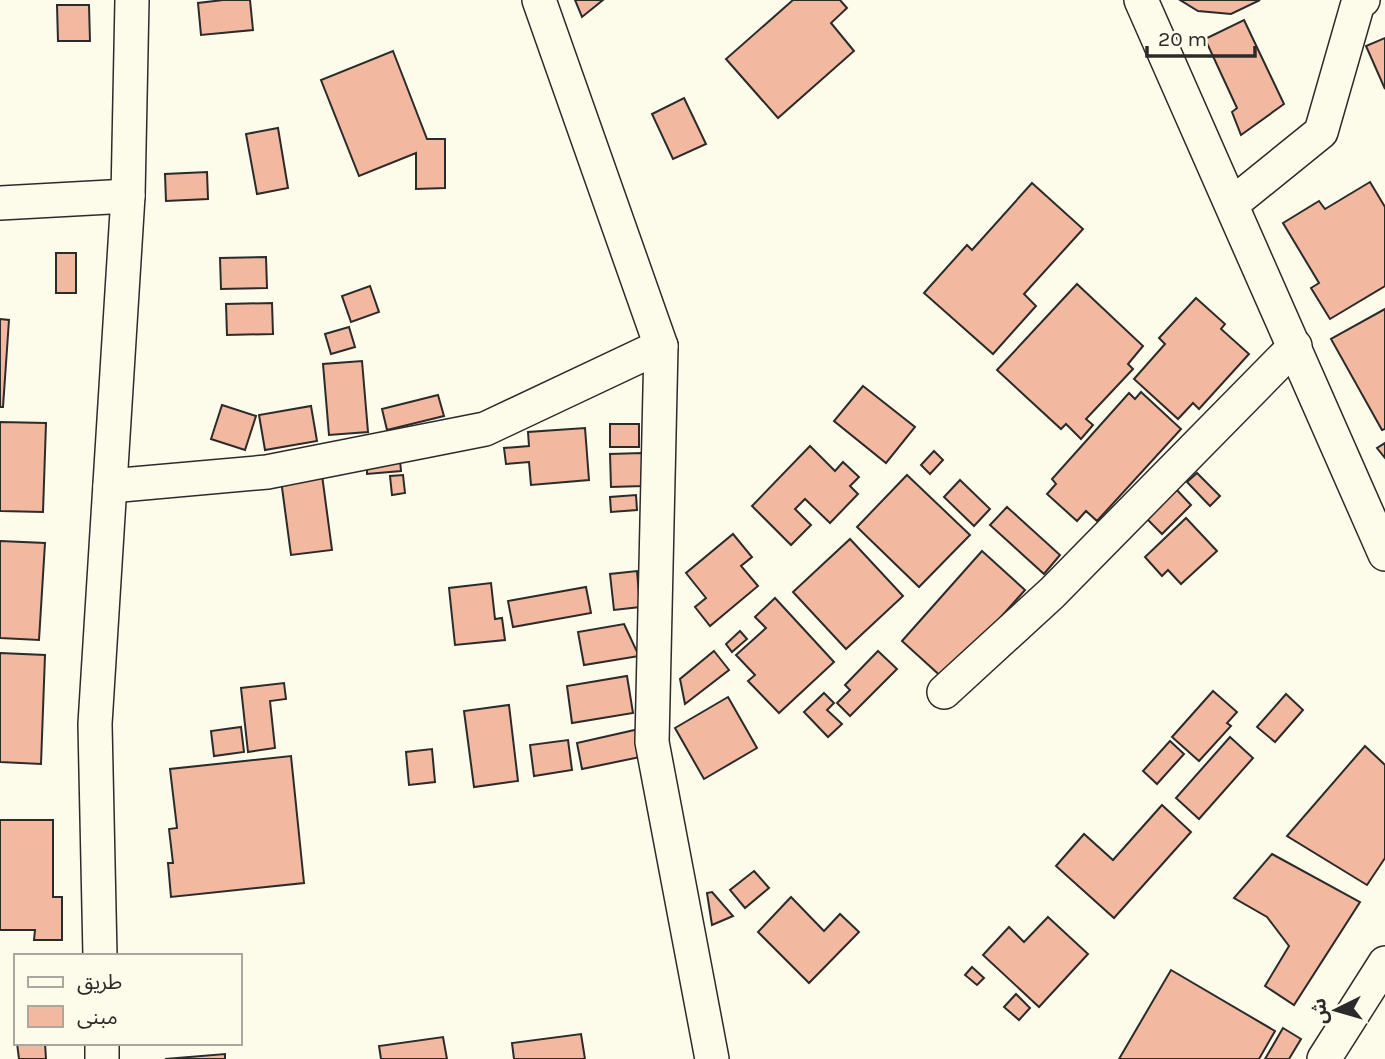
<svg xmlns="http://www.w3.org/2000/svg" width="1385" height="1059" viewBox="0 0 1385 1059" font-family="Karla,'Noto Sans Arabic',sans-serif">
	<rect width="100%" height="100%" fill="#fdfbea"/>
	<!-- building -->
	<g fill="#f2b8a0" stroke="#2b2b2b" stroke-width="2">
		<path d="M 223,0 L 250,0 L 253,30 L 201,35 L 198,3 Z"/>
		<path d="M 575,0 L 603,0 L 582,17 Z"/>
		<path d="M 793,0 L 840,0 L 847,8 L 831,23 L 854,51 L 778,118 L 726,59 Z"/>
		<path d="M 1180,0 L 1260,0 L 1231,14 L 1198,11 Z"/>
		<path d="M 57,5 L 89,5 L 90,41 L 58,41 Z"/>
		<path d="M 1244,20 L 1284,104 L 1241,135 L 1232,112 L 1237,108 L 1205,39 Z"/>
		<path d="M 1385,38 L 1385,89 L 1366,46 Z"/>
		<path d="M 393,51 L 427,139 L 445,139 L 445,188 L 416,189 L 416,153 L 359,176 L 321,80 Z"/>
		<path d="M 684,98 L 706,144 L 673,159 L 652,114 Z"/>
		<path d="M 278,128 L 288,188 L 257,194 L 246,134 Z"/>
		<path d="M 207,172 L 208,199 L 166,201 L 165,174 Z"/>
		<path d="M 1370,182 L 1385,207 L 1385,286 L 1330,319 L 1311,288 L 1319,283 L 1283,223 L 1319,201 L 1325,209 Z"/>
		<path d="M 1032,183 L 1083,229 L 1024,294 L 1036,306 L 993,354 L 924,293 L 967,245 L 972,250 Z"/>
		<rect x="56" y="253" width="20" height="40"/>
		<path d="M 266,257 L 267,288 L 221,289 L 220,258 Z"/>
		<path d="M 1077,284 L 1143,346 L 1128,364 L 1133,369 L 1086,419 L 1093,425 L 1081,439 L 1066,424 L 1061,429 L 997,370 Z"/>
		<path d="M 370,286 L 379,312 L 351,322 L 342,296 Z"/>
		<path d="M 1196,298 L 1225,324 L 1221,329 L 1249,354 L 1199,409 L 1193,403 L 1178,419 L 1134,379 L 1165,344 L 1159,338 Z"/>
		<path d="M 272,303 L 273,334 L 227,335 L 226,304 Z"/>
		<path d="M 1385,309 L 1385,429 L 1382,430 L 1331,339 Z"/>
		<path d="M 0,319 L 9,320 L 3,407 L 0,407 Z"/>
		<path d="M 349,327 L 355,347 L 331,354 L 325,334 Z"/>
		<path d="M 362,361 L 368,432 L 329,435 L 323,364 Z"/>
		<path d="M 863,386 L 915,427 L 886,463 L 834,421 Z"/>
		<path d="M 1141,392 L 1181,429 L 1097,521 L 1086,511 L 1077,521 L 1047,494 L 1056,484 L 1052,479 L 1129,393 L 1135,399 Z"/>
		<path d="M 438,395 L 444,416 L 387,430 L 382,409 Z"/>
		<path d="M 222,405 L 256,416 L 245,450 L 211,439 Z"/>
		<path d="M 311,406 L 317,441 L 265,450 L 259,415 Z"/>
		<path d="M 0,422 L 46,423 L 43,512 L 0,511 Z"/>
		<rect x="610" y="424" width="29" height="23"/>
		<path d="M 585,428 L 589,480 L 531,485 L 529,462 L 506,464 L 504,448 L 529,446 L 528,432 Z"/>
		<path d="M 1385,443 L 1385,458 L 1377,448 Z"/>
		<path d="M 810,446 L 835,471 L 843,462 L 859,477 L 850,486 L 858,494 L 830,523 L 805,499 L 795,509 L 811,525 L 791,545 L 752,506 Z"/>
		<path d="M 934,451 L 943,460 L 930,474 L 921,465 Z"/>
		<path d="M 642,453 L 643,486 L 611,487 L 610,454 Z"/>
		<path d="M 400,460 L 401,471 L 367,474 L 367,463 Z"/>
		<path d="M 1197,473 L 1220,496 L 1210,506 L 1187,482 Z"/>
		<path d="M 322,475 L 332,550 L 291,555 L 281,480 Z"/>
		<path d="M 403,475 L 405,493 L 392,495 L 390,476 Z"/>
		<path d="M 907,475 L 970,535 L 919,587 L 857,527 Z"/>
		<path d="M 960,480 L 990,509 L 974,526 L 944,497 Z"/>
		<path d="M 1175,488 L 1191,505 L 1162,534 L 1146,518 Z"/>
		<path d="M 636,495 L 637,510 L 611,512 L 610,497 Z"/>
		<path d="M 1007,507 L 1060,555 L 1044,574 L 990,525 Z"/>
		<path d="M 1186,518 L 1217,551 L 1181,584 L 1168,570 L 1162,576 L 1145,557 Z"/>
		<path d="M 733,534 L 752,557 L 741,566 L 758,586 L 710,626 L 695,607 L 706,598 L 686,573 Z"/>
		<path d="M 850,539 L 903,596 L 846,649 L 793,592 Z"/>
		<path d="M 0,541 L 45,543 L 39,640 L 0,638 Z"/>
		<path d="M 982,551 L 1025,590 L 945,680 L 902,641 Z"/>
		<path d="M 637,571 L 640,607 L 614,610 L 610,574 Z"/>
		<path d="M 491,583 L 495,619 L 502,618 L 505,640 L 455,645 L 449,588 Z"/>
		<path d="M 586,587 L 591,613 L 513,627 L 508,601 Z"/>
		<path d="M 775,598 L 834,662 L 779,713 L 748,681 L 755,675 L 736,655 L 766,628 L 755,617 Z"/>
		<path d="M 624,624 L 639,656 L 584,665 L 578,632 Z"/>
		<path d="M 740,631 L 747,639 L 732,652 L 726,644 Z"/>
		<path d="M 714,651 L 729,670 L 685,704 L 680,679 Z"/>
		<path d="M 878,651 L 897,669 L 850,716 L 837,703 L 850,690 L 845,685 Z"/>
		<path d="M 0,653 L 45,655 L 41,764 L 0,762 Z"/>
		<path d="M 627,676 L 633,713 L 572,723 L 567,686 Z"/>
		<path d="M 284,683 L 286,699 L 270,701 L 275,748 L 248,752 L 241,688 Z"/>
		<path d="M 1213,691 L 1237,712 L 1227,723 L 1231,726 L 1199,761 L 1172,737 Z"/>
		<path d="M 824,693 L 834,703 L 827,710 L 842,724 L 828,737 L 804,712 Z"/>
		<path d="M 1286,694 L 1303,710 L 1275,742 L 1257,727 Z"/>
		<path d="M 728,697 L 757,748 L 704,779 L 675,728 Z"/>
		<path d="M 509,705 L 518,781 L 474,787 L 464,711 Z"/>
		<path d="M 241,727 L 244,752 L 214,756 L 211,731 Z"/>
		<path d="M 639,729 L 645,756 L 582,769 L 577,743 Z"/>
		<path d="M 1230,737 L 1253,758 L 1199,819 L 1176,798 Z"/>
		<path d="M 568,740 L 572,770 L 534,776 L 530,745 Z"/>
		<path d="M 1170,741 L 1184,754 L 1157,784 L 1143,771 Z"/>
		<path d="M 1365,746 L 1385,765 L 1385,858 L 1367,885 L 1287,836 Z"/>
		<path d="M 432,749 L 435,782 L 409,785 L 406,752 Z"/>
		<path d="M 291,756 L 304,883 L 171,897 L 168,863 L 173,863 L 169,829 L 177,828 L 170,769 Z"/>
		<path d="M 1162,805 L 1191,832 L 1114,918 L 1056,866 L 1084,834 L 1113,860 Z"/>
		<path d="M 0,820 L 53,820 L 53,897 L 62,897 L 62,940 L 34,940 L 35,930 L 0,930 Z"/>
		<path d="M 1272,854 L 1360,902 L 1294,1005 L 1265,986 L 1289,946 L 1267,917 L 1234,898 Z"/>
		<path d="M 754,871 L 769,888 L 745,908 L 730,890 Z"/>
		<path d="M 712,892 L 733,916 L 712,925 L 707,893 Z"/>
		<path d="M 791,897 L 824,931 L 840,914 L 859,932 L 809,983 L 758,932 Z"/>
		<path d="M 1048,917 L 1088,954 L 1039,1007 L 983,955 L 1009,927 L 1024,942 Z"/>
		<path d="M 972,967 L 984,978 L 977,985 L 965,975 Z"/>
		<path d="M 1171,970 L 1275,1031 L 1259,1059 L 1119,1059 Z"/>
		<path d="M 1016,994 L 1030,1008 L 1019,1020 L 1004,1007 Z"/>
		<path d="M 1283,1028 L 1301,1039 L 1289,1059 L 1265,1059 Z"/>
		<path d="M 581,1034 L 585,1059 L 514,1059 L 512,1043 Z"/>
		<path d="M 443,1037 L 447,1059 L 381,1059 L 379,1046 Z"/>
		<path d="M 17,1043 L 45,1043 L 46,1059 L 19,1059 Z"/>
		<path d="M 225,1054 L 225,1059 L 165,1059 Z"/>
	</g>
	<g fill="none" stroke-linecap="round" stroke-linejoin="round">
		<defs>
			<g id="street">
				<path d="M 539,0 L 661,346 L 652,742 L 712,1059"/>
				<path d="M 1141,0 L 1385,554"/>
				<path d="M 0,203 L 128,196"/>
				<path d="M 1232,204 L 1321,132 L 1358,3 L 1363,0"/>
				<path d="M 110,486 L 267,472 L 485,429 L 661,346"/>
				<path d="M 944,692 L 1052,593 L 1295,346"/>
				<path d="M 100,956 L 95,724 L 128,196 L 132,0"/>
				<path d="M 102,1043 L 102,1059"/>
				<path d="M 1324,1059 L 1385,963"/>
			</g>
		</defs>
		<!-- street casing -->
		<use href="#street" stroke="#2b2b2b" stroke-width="36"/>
		<!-- street -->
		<use href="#street" stroke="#fdfbea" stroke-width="33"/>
	</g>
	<!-- legend -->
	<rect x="14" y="954" width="228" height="91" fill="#fdfbea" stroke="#a9a89e" stroke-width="2"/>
	<rect x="28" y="977" width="35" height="10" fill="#fdfbea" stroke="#a9a89e" stroke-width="2"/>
	<text x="77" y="989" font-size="21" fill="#2b2b2b">طريق</text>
	<rect x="28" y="1006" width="35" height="21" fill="#f2b8a0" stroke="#a9a89e" stroke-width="2"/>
	<text x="77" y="1024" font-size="21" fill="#2b2b2b">مبنى</text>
	<!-- north arrow -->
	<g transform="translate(1336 1010) rotate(265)" stroke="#fdfbea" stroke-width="5" paint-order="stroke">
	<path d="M0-5L12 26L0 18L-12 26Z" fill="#2b2b2b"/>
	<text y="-10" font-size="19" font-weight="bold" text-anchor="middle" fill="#2b2b2b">ش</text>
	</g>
	<!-- scale -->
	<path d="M1147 46v10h108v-10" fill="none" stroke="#2b2b2b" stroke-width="3.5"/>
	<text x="1158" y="46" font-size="21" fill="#2b2b2b" stroke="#fdfbea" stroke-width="5" paint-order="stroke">20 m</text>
</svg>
